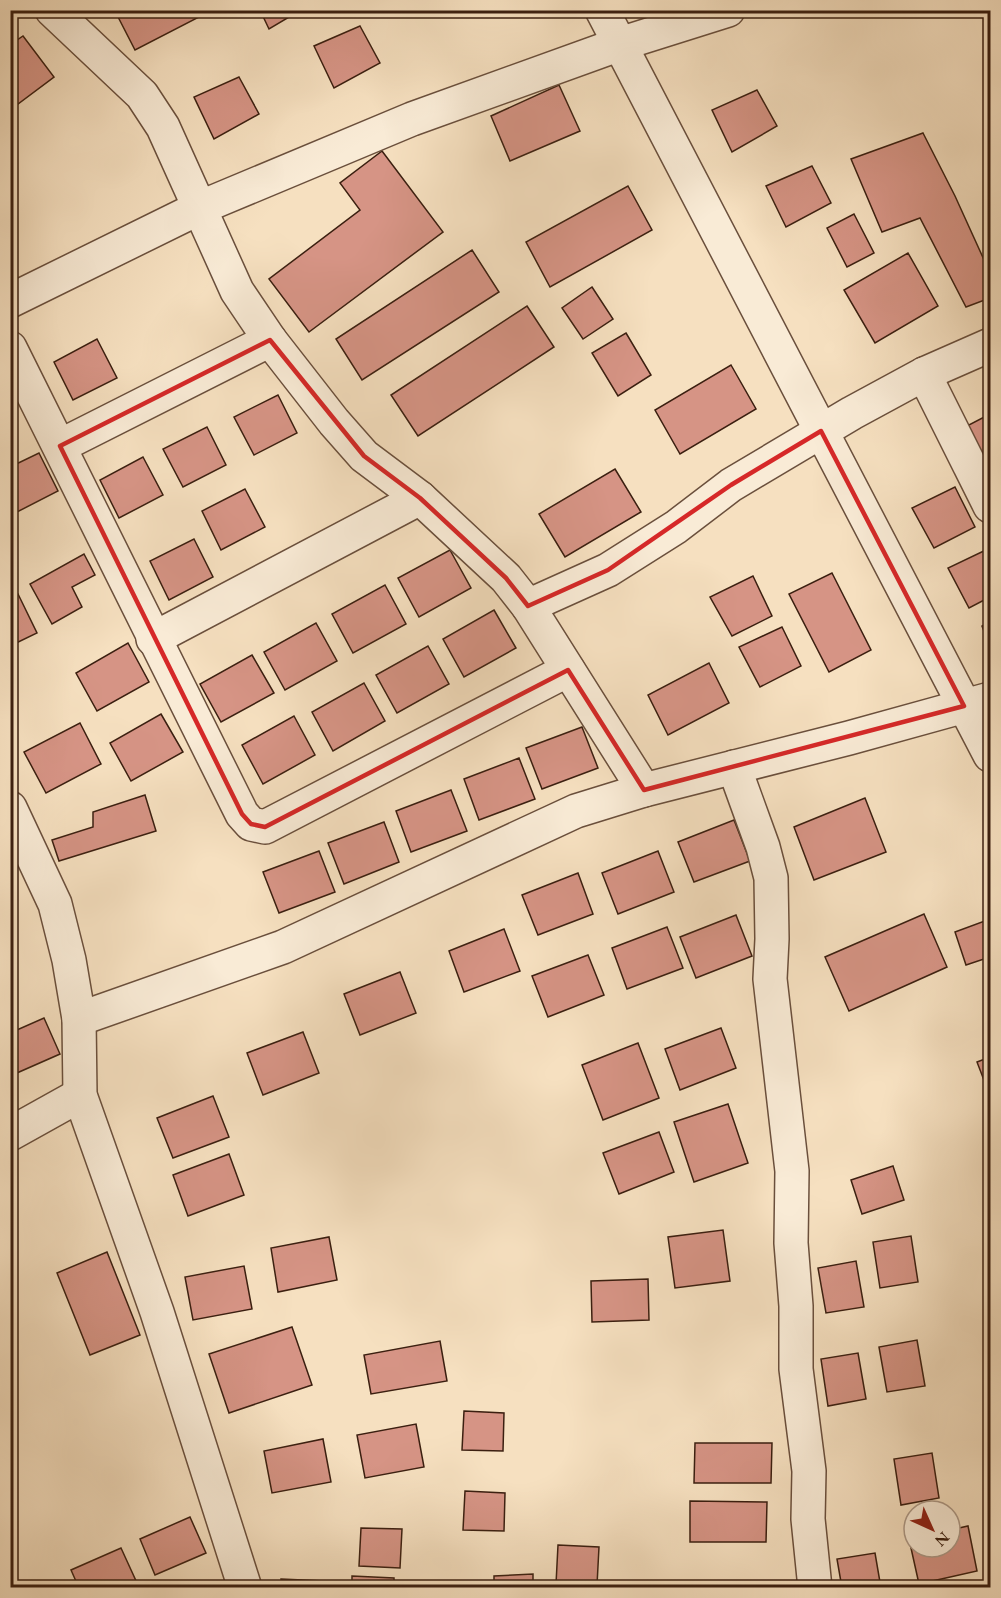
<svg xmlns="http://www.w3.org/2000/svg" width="1001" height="1598" viewBox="0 0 1001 1598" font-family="'EB Garamond',serif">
	<rect width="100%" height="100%" fill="#f6e0c0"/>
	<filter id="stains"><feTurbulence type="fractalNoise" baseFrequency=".00333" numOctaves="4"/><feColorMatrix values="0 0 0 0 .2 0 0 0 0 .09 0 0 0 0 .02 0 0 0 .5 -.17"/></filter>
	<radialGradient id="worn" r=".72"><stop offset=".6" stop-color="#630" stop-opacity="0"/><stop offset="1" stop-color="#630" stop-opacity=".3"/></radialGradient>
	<!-- building -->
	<g fill="#d69485" stroke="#3b1f10" stroke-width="1.5">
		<path d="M 198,10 L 201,16 L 135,50 L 115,11 Z"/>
		<path d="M 260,10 L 301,10 L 269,29 Z"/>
		<path d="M 360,26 L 380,63 L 334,88 L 314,46 Z"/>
		<path d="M 23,36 L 54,77 L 10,110 L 10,45 Z"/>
		<path d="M 239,77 L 259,114 L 214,139 L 194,97 Z"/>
		<path d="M 559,85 L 580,131 L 510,161 L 491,116 Z"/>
		<path d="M 757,90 L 777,126 L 732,152 L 712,110 Z"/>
		<path d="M 923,133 L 955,196 L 990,273 L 990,298 L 966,307 L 920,218 L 882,232 L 851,159 Z"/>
		<path d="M 382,151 L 443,232 L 309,332 L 269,279 L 360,210 L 340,183 Z"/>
		<path d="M 812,166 L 831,203 L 786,227 L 766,186 Z"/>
		<path d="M 628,186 L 652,230 L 550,287 L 526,242 Z"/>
		<path d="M 854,214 L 874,253 L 847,267 L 827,228 Z"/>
		<path d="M 472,250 L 499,292 L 362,380 L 336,339 Z"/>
		<path d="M 908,253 L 938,306 L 875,343 L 844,290 Z"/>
		<path d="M 592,287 L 613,319 L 583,339 L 562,308 Z"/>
		<path d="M 527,306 L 554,347 L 418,436 L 391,395 Z"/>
		<path d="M 626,333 L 651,375 L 618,396 L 592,353 Z"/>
		<path d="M 97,339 L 117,378 L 73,400 L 54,362 Z"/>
		<path d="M 731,365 L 756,409 L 680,454 L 655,410 Z"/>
		<path d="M 278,395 L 297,433 L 254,455 L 234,417 Z"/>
		<path d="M 990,414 L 990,465 L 984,468 L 963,428 Z"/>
		<path d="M 207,427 L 226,465 L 183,487 L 163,449 Z"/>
		<path d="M 39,453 L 58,491 L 15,513 L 10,505 L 10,467 Z"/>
		<path d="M 143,457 L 163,495 L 119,518 L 100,480 Z"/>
		<path d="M 615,469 L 641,512 L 565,557 L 539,514 Z"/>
		<path d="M 955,487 L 975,527 L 934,548 L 912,508 Z"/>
		<path d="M 245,489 L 265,527 L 221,550 L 202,511 Z"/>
		<path d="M 194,539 L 213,577 L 169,600 L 150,561 Z"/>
		<path d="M 990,548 L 990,597 L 969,608 L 948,568 Z"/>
		<path d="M 450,550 L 471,588 L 419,617 L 398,578 Z"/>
		<path d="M 84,554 L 95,575 L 72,587 L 82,607 L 52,624 L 30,584 Z"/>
		<path d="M 832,573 L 871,650 L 829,672 L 789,594 Z"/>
		<path d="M 753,576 L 772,616 L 732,636 L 710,597 Z"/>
		<path d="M 385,585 L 406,624 L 353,653 L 332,614 Z"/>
		<path d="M 18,594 L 37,633 L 10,646 L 10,598 Z"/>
		<path d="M 494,610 L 516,648 L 464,677 L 443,639 Z"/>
		<path d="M 990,621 L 990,647 L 982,626 Z"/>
		<path d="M 316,623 L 337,661 L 285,690 L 264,652 Z"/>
		<path d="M 782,627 L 801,666 L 760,687 L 739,647 Z"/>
		<path d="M 128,643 L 149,682 L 97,711 L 76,673 Z"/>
		<path d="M 428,646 L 449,684 L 397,713 L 376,675 Z"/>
		<path d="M 252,655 L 274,693 L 221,722 L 200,684 Z"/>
		<path d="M 709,663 L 729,703 L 668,735 L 648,695 Z"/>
		<path d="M 364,683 L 385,721 L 333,751 L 312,712 Z"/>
		<path d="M 161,714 L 183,752 L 131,781 L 110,743 Z"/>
		<path d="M 294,716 L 315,755 L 263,784 L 242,745 Z"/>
		<path d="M 80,723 L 101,764 L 46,793 L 24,752 Z"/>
		<path d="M 582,727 L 598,768 L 542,789 L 526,748 Z"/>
		<path d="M 519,758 L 535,799 L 479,820 L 464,779 Z"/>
		<path d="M 451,790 L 467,831 L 411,852 L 396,811 Z"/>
		<path d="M 145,795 L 156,831 L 59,861 L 52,840 L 93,827 L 93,812 Z"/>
		<path d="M 865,798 L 886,852 L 814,880 L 794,827 Z"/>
		<path d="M 734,820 L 750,861 L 694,882 L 678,842 Z"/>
		<path d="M 384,822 L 399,862 L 344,884 L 328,843 Z"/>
		<path d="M 319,851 L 335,892 L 279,913 L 263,872 Z"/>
		<path d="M 658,851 L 674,892 L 618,914 L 602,873 Z"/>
		<path d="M 578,873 L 593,914 L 538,935 L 522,895 Z"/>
		<path d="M 924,914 L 947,967 L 849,1011 L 825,957 Z"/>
		<path d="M 736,915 L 752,956 L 696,978 L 680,937 Z"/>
		<path d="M 990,919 L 990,957 L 966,965 L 955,932 Z"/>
		<path d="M 667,927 L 683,968 L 627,989 L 612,948 Z"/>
		<path d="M 504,929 L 520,971 L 464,992 L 449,951 Z"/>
		<path d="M 588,955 L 604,995 L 548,1017 L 532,976 Z"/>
		<path d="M 400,972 L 416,1013 L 360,1035 L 344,994 Z"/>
		<path d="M 44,1018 L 60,1054 L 10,1076 L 10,1033 Z"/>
		<path d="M 721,1028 L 736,1068 L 680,1090 L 665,1049 Z"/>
		<path d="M 303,1032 L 319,1073 L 263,1095 L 247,1053 Z"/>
		<path d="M 638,1043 L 659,1098 L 603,1120 L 582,1065 Z"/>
		<path d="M 990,1057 L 990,1096 L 977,1062 Z"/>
		<path d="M 213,1096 L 229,1137 L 173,1158 L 157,1118 Z"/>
		<path d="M 728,1104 L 748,1163 L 694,1182 L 674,1122 Z"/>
		<path d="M 659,1132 L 674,1172 L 619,1194 L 603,1153 Z"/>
		<path d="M 229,1154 L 244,1195 L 188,1216 L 173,1175 Z"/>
		<path d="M 893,1166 L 904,1200 L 862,1214 L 851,1180 Z"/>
		<path d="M 723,1230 L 730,1281 L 675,1288 L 668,1237 Z"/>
		<path d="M 911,1236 L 918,1282 L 880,1288 L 873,1242 Z"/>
		<path d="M 329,1237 L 337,1280 L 278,1292 L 271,1248 Z"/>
		<path d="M 107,1252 L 140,1335 L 90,1355 L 57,1273 Z"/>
		<path d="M 856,1261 L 864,1307 L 826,1313 L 818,1268 Z"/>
		<path d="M 244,1266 L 252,1309 L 193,1320 L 185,1277 Z"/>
		<path d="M 648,1279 L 649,1320 L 592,1322 L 591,1281 Z"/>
		<path d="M 292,1327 L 312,1385 L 229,1413 L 209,1354 Z"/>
		<path d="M 917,1340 L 925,1386 L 887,1392 L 879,1347 Z"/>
		<path d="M 440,1341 L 447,1381 L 371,1394 L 364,1355 Z"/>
		<path d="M 858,1353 L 866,1399 L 828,1406 L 821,1359 Z"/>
		<path d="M 464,1411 L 504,1413 L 503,1451 L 462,1450 Z"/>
		<path d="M 416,1424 L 424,1467 L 365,1478 L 357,1435 Z"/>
		<path d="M 323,1439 L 331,1482 L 272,1493 L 264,1451 Z"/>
		<path d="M 695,1443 L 772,1443 L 771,1483 L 694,1483 Z"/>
		<path d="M 932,1453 L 939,1498 L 901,1505 L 894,1459 Z"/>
		<path d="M 465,1491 L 505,1493 L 504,1531 L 463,1530 Z"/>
		<path d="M 690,1501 L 767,1502 L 766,1542 L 690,1542 Z"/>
		<path d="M 190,1517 L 206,1553 L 155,1575 L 140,1539 Z"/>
		<path d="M 968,1526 L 977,1571 L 919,1584 L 909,1539 L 914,1538 L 914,1547 L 950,1547 L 950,1530 Z"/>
		<path d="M 361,1528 L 402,1529 L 400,1568 L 359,1566 Z"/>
		<path d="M 558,1545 L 599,1547 L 597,1585 L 556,1584 Z"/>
		<path d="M 121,1548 L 137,1583 L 128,1588 L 79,1588 L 71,1570 Z"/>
		<path d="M 875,1553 L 881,1588 L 842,1588 L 837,1559 Z"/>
		<path d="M 533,1574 L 533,1588 L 494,1588 L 494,1576 Z"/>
		<path d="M 352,1576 L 394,1578 L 394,1588 L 352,1588 Z"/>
		<path d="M 281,1579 L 324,1581 L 323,1588 L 281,1588 Z"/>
	</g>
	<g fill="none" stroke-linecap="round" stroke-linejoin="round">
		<defs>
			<g id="minor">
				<path d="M 52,10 L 142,95 L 163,127 L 237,291 L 270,340 L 334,422 L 364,456 L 420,498 L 506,578 L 528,606 L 644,790"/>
				<path d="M 602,10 L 990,755"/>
				<path d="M 10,301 L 199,208 L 412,119 L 620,44 L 728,10"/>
				<path d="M 10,348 L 242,814 L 251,824 L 265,827 L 568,670"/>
				<path d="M 924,374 L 990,506"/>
				<path d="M 60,446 L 270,340"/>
				<path d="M 528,606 L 608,570 L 676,527 L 731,485 L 852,413 L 924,374 L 990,345"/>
				<path d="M 153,639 L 420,498"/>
				<path d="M 734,767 L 763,847 L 771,878 L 772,939 L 770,979 L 792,1171 L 791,1243 L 796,1306 L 796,1369 L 809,1471 L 808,1519 L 815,1588"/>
				<path d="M 10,808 L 55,904 L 69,960 L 79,1019 L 80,1095 L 157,1312 L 245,1588"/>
				<path d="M 79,1019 L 283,947 L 576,811 L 644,790 L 849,738 L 990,699"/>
				<path d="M 10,1134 L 80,1095"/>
			</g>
		</defs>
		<!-- minor casing -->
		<use href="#minor" stroke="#6a4f3c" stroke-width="36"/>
		<!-- minor -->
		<use href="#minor" stroke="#f9ebd6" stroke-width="33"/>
	</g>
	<!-- marked area -->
	<path fill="none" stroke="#d62828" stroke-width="4.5" stroke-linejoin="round" d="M 270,340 L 364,456 L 420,498 L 506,578 L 528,606 L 608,570 L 731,485 L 821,431 L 964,706 L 644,790 L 568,670 L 265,827 L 251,824 L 242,814 L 60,446 Z"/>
	<!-- margin -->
	<rect width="1001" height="1598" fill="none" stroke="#f6e0c0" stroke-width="36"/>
	<rect x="12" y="12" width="977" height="1574" fill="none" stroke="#3b1f10" stroke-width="3"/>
	<rect x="18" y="18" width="965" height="1562" fill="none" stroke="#3b1f10" stroke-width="1.5"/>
	<!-- north arrow -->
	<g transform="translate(932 1529) rotate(135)"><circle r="28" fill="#f9ebd6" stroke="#ad9987" stroke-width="1.5"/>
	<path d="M0-4.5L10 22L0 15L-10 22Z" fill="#8f2418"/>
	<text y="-9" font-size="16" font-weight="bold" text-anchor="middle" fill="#3b1f10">N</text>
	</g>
	<rect width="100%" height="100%" filter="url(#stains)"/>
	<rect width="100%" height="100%" fill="url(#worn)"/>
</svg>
